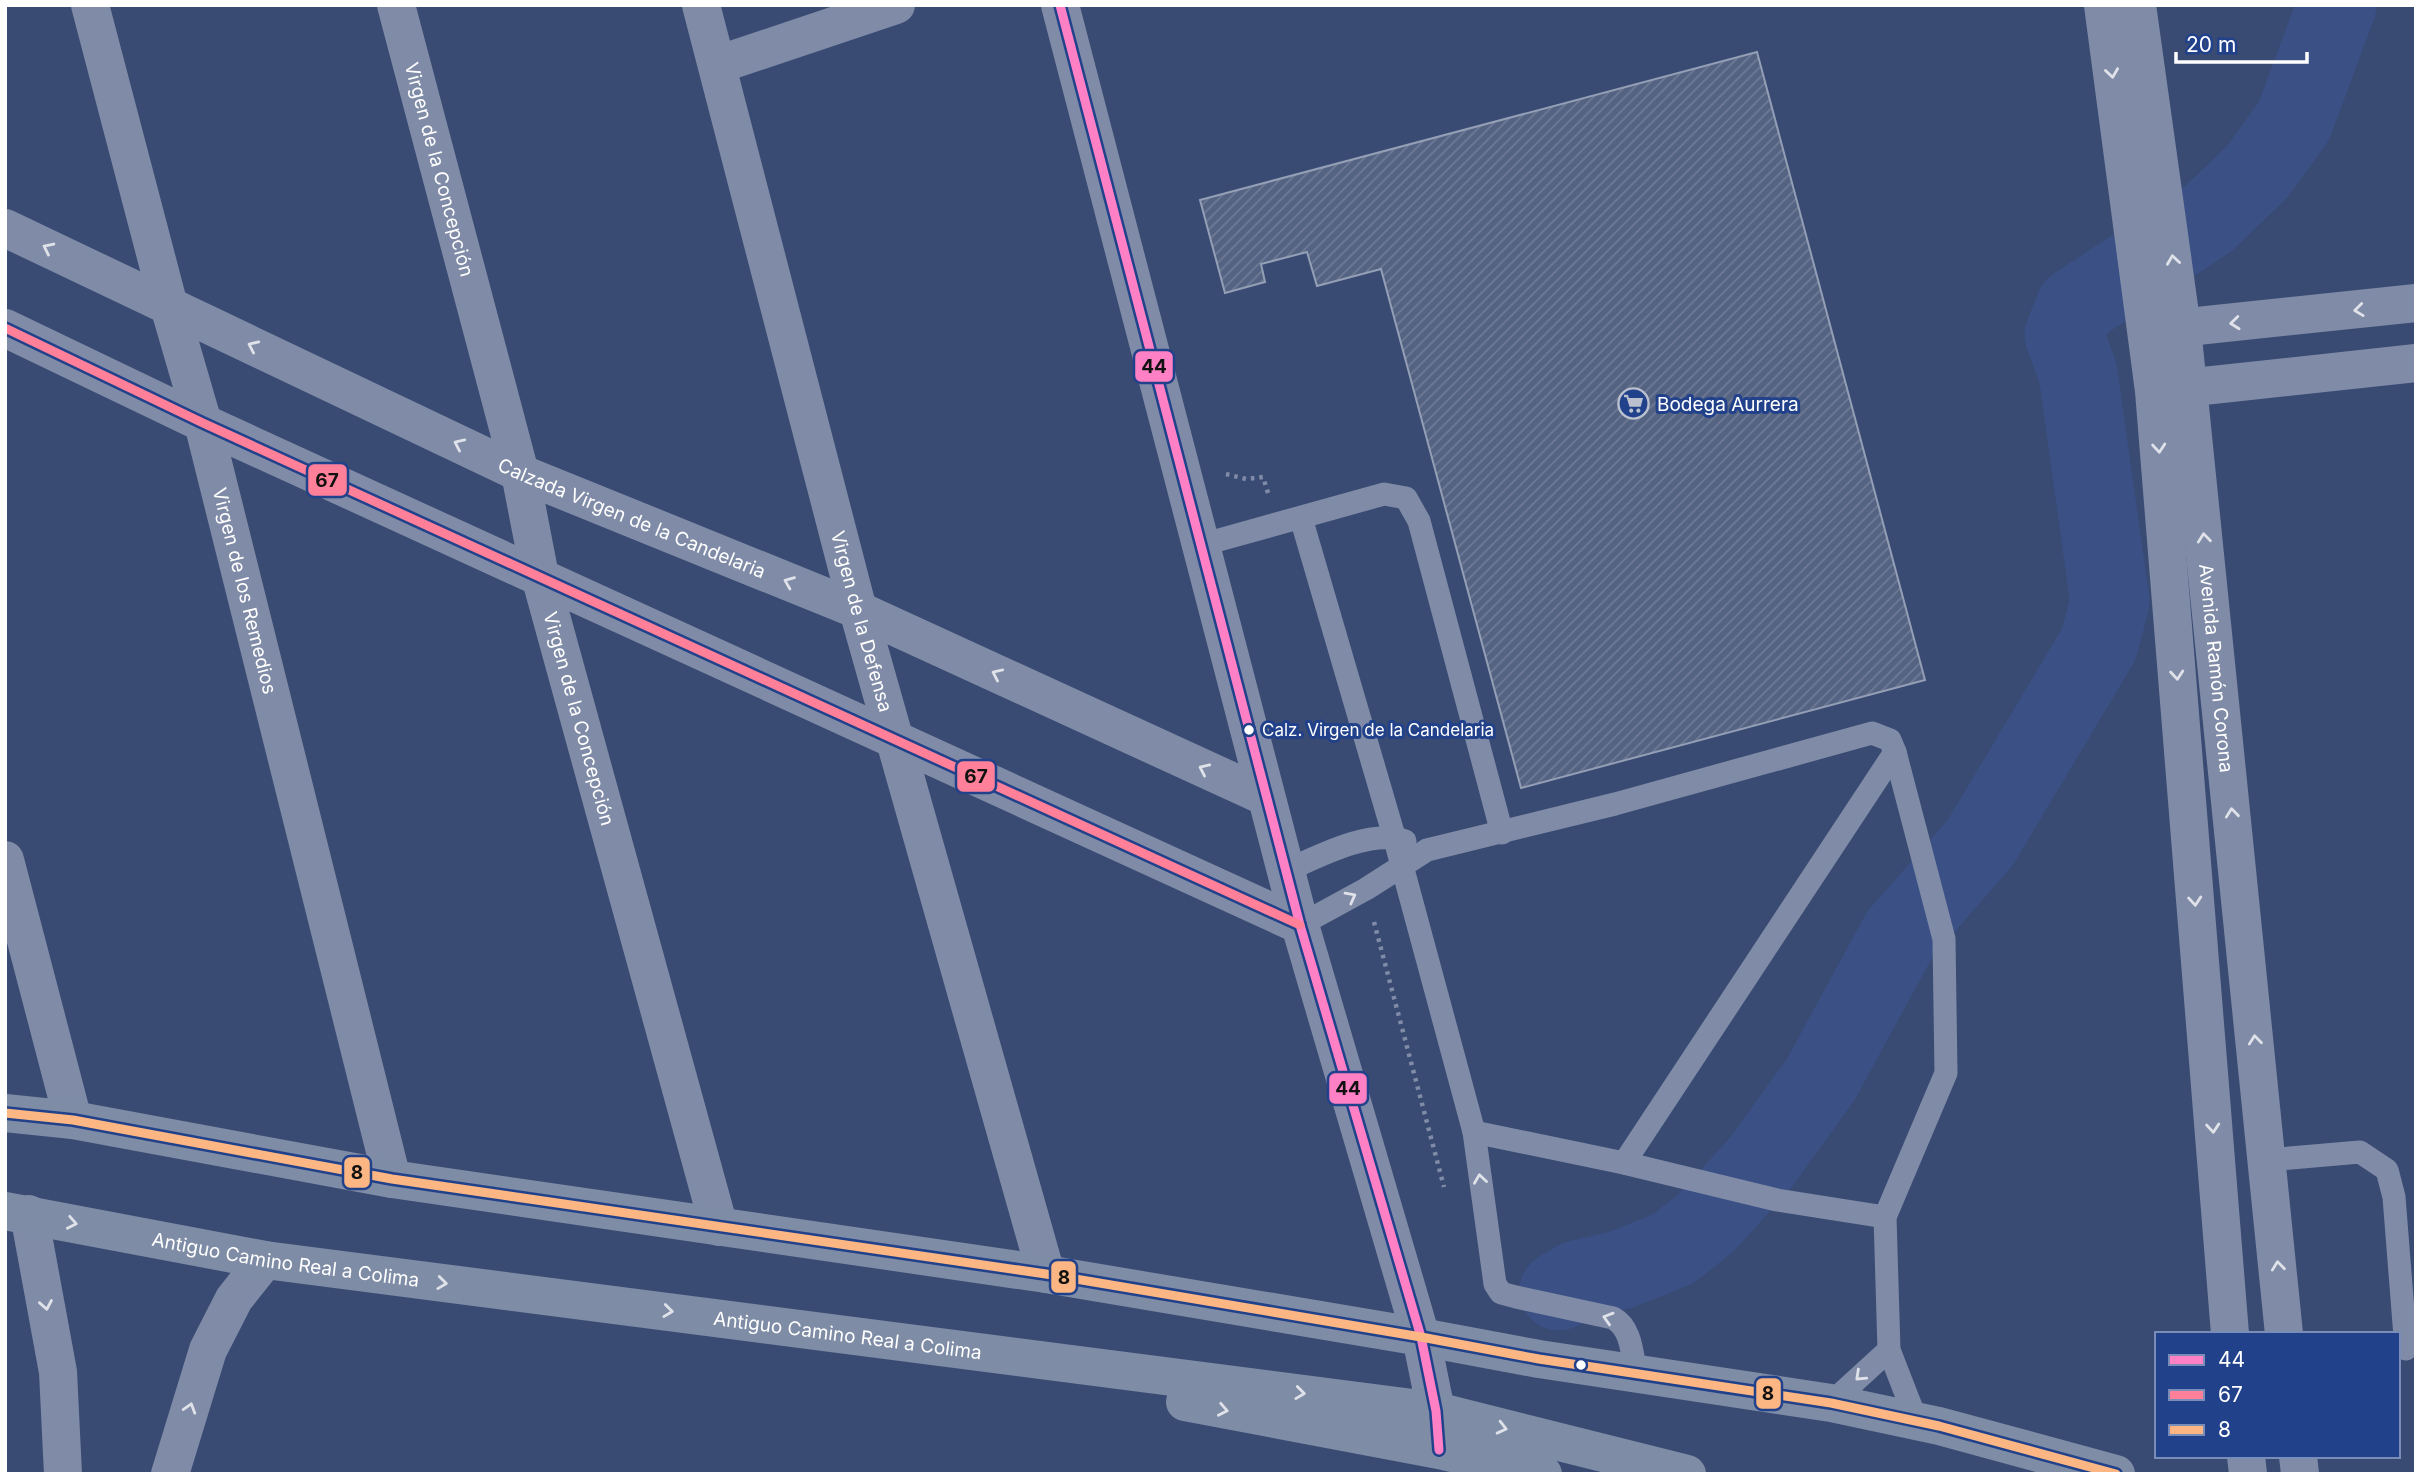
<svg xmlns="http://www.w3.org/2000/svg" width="2421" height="1479" viewBox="0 0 2421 1479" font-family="Inter,sans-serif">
	<defs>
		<pattern id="building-hatch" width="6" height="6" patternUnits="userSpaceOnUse" patternTransform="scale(1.75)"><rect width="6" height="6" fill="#556383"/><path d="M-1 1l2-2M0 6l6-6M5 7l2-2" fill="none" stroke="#6e7a96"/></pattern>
	</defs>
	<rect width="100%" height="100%" fill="#394b73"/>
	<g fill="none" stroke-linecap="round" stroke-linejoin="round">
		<!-- river -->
		<path stroke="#3b5186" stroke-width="79" d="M 1559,1291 L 1577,1280 L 1620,1270 L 1673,1249 L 1707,1222 L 1762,1161 L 1821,1079 L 1900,934 L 1980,843 L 2099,644 L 2110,602 L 2078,373 L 2064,335 L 2075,307 L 2207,220 L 2257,172 L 2294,121 L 2337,5"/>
	</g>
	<!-- building -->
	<path fill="url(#building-hatch)" stroke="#949fb6" stroke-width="2" d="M 1757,52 L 1925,680 L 1521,788 L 1381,269 L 1317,286 L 1307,252 L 1261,264 L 1265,282 L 1225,293 L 1200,200 Z"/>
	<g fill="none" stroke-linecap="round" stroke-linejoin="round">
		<!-- path -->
		<g stroke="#808ca7" stroke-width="4.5" stroke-dasharray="3.5 5" stroke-linecap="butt">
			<path d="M 1226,474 L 1246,479 L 1263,477 L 1268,493"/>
			<path d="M 1374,922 L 1444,1187"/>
		</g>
		<!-- service -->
		<g stroke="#808ca7" stroke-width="23">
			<path d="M 1301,518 L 1394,836 L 1474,1132 L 1495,1284 L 1501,1293 L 1516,1297 L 1613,1318 C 1632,1328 1632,1355 1636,1374"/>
			<path d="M 1201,545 L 1384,494 L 1406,498 L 1419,521 L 1502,833"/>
			<path d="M 1286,871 C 1317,857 1372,828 1405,841"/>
			<path d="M 1300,925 L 1366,889 L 1427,850 L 1615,804 L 1872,733 L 1890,740 L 1895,752 L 1944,939 L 1946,1073 L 1885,1217 L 1889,1350 L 1917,1422"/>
			<path d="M 1474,1132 L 1624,1163 L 1777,1200 L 1885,1217"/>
			<path d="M 2267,1160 L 2360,1152 L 2387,1170 L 2394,1197 L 2406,1349"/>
			<path d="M 1624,1163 L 1895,752"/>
			<path d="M 1831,1403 L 1889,1350"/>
		</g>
		<!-- minor -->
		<g stroke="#808ca7" stroke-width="38">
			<path id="s1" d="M 90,5 L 169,306 L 203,423 L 392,1179"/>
			<path id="s2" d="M 396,5 L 520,473 L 540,576 L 719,1227"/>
			<path id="s3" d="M 701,5 L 858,610 L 1046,1274"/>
			<path d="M 717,65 L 896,5"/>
			<path id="s4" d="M 5,228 L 520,473 L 858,610 L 1266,797"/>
			<path d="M 5,328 L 203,423 L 1300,925"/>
			<path d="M 2150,331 L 2416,303"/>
			<path d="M 2157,391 L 2416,363"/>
			<path d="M 5,860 L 73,1120"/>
		</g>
		<!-- tertiary -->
		<g stroke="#808ca7" stroke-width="38">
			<path d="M 1060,5 L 1300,925 L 1421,1337 L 1436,1411 L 1439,1444"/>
			<path d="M 2103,5 L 2154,391 L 2230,1334"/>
			<path id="s5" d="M 2137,5 L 2182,328 L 2284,1334"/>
			<path d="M 29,1214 L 58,1372 L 63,1474"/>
			<path d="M 2246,1456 L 2248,1474"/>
			<path d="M 2298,1456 L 2300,1474"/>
			<path d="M 170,1474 L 208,1350 L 234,1299 L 265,1260"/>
		</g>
		<!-- primary -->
		<g stroke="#7f8ca6" stroke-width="38">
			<path d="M 5,1113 L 73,1120 L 392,1179 L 1046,1274 L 1421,1337 L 1539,1359 L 1831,1403 L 1939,1426 L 2116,1474"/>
			<path id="s6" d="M 5,1211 L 265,1260 L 1436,1411 L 1687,1474"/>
			<path d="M 1185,1402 L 1439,1450 L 1543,1474"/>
		</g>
		<defs>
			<path id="bus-1" d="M 1060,5 L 1300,925 L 1421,1337 L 1436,1411 L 1439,1450"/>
			<path id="bus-2" d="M 5,328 L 203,423 L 1300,925"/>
			<path id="bus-3" d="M 5,1113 L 73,1120 L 392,1179 L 1046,1274 L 1421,1337 L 1539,1359 L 1831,1403 L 1939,1426 L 2116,1474"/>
		</defs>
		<!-- bus-1 casing -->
		<use href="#bus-1" stroke="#21418b" stroke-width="14"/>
		<!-- bus-2 casing -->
		<use href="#bus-2" stroke="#21418b" stroke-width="14"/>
		<!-- bus-3 casing -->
		<use href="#bus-3" stroke="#21418b" stroke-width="14"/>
		<!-- bus-1 -->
		<use href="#bus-1" stroke="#ff80c5" stroke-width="9"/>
		<!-- bus-2 -->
		<use href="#bus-2" stroke="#ff8098" stroke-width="9"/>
		<!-- bus-3 -->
		<use href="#bus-3" stroke="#fcb683" stroke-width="9"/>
	</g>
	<!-- one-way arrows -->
	<defs><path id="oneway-chevron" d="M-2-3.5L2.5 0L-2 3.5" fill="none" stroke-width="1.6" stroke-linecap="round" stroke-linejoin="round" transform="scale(1.75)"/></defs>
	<g stroke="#dfe2e9">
		<use href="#oneway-chevron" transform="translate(2112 73) rotate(82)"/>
		<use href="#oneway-chevron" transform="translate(48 248) rotate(-154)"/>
		<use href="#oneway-chevron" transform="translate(2173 260) rotate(-98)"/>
		<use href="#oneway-chevron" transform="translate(2359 310) rotate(173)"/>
		<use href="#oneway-chevron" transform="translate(2235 323) rotate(174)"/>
		<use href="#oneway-chevron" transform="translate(253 346) rotate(-155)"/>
		<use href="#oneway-chevron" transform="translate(459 444) rotate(-155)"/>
		<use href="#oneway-chevron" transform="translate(2159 448) rotate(85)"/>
		<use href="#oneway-chevron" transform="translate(2204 538) rotate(-96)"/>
		<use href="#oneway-chevron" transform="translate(789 582) rotate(-158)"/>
		<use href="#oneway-chevron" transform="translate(997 674) rotate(-155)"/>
		<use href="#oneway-chevron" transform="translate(2177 675) rotate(85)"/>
		<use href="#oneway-chevron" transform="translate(1204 769) rotate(-155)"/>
		<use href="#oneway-chevron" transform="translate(2232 813) rotate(-96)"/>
		<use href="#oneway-chevron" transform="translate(1351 897) rotate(-28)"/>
		<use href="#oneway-chevron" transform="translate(2195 901) rotate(85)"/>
		<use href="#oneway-chevron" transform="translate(2255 1040) rotate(-96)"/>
		<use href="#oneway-chevron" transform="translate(2213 1128) rotate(85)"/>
		<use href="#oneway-chevron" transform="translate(1480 1179) rotate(-98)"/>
		<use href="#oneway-chevron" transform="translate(72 1223) rotate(11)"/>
		<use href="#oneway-chevron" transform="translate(2278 1266) rotate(-96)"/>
		<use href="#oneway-chevron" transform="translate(442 1283) rotate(7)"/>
		<use href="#oneway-chevron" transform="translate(46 1305) rotate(80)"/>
		<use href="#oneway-chevron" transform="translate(668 1311) rotate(7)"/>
		<use href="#oneway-chevron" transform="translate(1608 1318) rotate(-163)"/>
		<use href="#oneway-chevron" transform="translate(1860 1376) rotate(137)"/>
		<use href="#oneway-chevron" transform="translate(1300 1393) rotate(7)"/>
		<use href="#oneway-chevron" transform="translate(190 1408) rotate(-73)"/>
		<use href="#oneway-chevron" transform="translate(1223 1410) rotate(11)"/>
		<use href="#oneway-chevron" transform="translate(1502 1428) rotate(14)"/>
	</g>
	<!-- icons -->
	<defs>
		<symbol id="supermarket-ring" viewBox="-11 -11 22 22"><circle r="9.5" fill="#21418b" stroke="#bac0ce" stroke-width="1.5"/><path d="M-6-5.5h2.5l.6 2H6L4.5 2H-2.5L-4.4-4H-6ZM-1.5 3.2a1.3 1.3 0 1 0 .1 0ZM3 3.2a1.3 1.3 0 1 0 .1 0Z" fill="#bac0ce"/></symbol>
	</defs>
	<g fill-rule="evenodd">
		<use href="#supermarket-ring" x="1616" y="386" width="35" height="35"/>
	</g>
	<!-- markers -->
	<g fill="#fff" stroke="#21418b" stroke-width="2.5">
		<circle cx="1249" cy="730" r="6"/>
		<circle cx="1581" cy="1365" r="6"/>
	</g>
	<g text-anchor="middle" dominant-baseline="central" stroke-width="6" stroke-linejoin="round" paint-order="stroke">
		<!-- bus labels -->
		<g font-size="17" fill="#fff" stroke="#21418b" text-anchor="start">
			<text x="1262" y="730">Calz. Virgen de la Candelaria</text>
		</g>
		<!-- street labels -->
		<g font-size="19" fill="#fff" stroke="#21418b">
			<text stroke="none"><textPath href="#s2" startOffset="170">Virgen de la Concepción</textPath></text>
			<text stroke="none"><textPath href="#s4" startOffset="691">Calzada Virgen de la Candelaria</textPath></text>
			<text stroke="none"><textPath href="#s1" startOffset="606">Virgen de los Remedios</textPath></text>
			<text stroke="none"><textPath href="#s3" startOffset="637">Virgen de la Defensa</textPath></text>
			<text stroke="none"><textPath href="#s5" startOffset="668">Avenida Ramón Corona</textPath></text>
			<text stroke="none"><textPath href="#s2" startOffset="737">Virgen de la Concepción</textPath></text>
			<text stroke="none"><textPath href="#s6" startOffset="285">Antiguo Camino Real a Colima</textPath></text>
			<text stroke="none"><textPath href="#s6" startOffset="852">Antiguo Camino Real a Colima</textPath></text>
		</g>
		<!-- poi labels -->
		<g font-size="19" fill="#fff" stroke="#21418b" text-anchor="start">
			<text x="1657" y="404">Bodega Aurrera</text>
		</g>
	</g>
	<g stroke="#21418b" stroke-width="2.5">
		<rect x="1134" y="350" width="40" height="33" rx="7" fill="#ff80c5"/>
		<rect x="307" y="463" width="41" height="34" rx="7" fill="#ff8098"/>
		<rect x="956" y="760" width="40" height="33" rx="7" fill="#ff8098"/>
		<rect x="1328" y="1072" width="40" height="33" rx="7" fill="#ff80c5"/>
		<rect x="343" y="1156" width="28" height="33" rx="7" fill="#fcb683"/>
		<rect x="1050" y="1260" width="27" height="34" rx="7" fill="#fcb683"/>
		<rect x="1755" y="1377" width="27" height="33" rx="7" fill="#fcb683"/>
	</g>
	<g font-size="19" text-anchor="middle" font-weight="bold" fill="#111">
		<text x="1154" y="373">44</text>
		<text x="327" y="487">67</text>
		<text x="976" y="783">67</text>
		<text x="1348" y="1095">44</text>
		<text x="357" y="1179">8</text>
		<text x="1064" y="1284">8</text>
		<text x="1768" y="1400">8</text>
	</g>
	<!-- border -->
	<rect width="2421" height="1479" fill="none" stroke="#ffffff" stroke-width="14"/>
	<!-- legend -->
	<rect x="2155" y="1332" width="245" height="126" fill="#21418b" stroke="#7a8db9" stroke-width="2"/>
	<rect x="2169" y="1355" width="35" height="10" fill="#ff80c5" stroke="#7a8db9" stroke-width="2"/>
	<text x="2218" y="1367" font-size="21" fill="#ffffff">44</text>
	<rect x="2169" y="1390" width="35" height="10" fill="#ff8098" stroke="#7a8db9" stroke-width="2"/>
	<text x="2218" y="1402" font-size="21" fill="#ffffff">67</text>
	<rect x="2169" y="1425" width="35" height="10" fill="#fcb683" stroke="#7a8db9" stroke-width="2"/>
	<text x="2218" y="1437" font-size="21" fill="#ffffff">8</text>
	<!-- scale -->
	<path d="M2176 52v10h131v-10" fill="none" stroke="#ffffff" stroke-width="3.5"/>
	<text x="2186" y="52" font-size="21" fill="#ffffff" stroke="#21418b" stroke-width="5" paint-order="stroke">20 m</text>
</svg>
